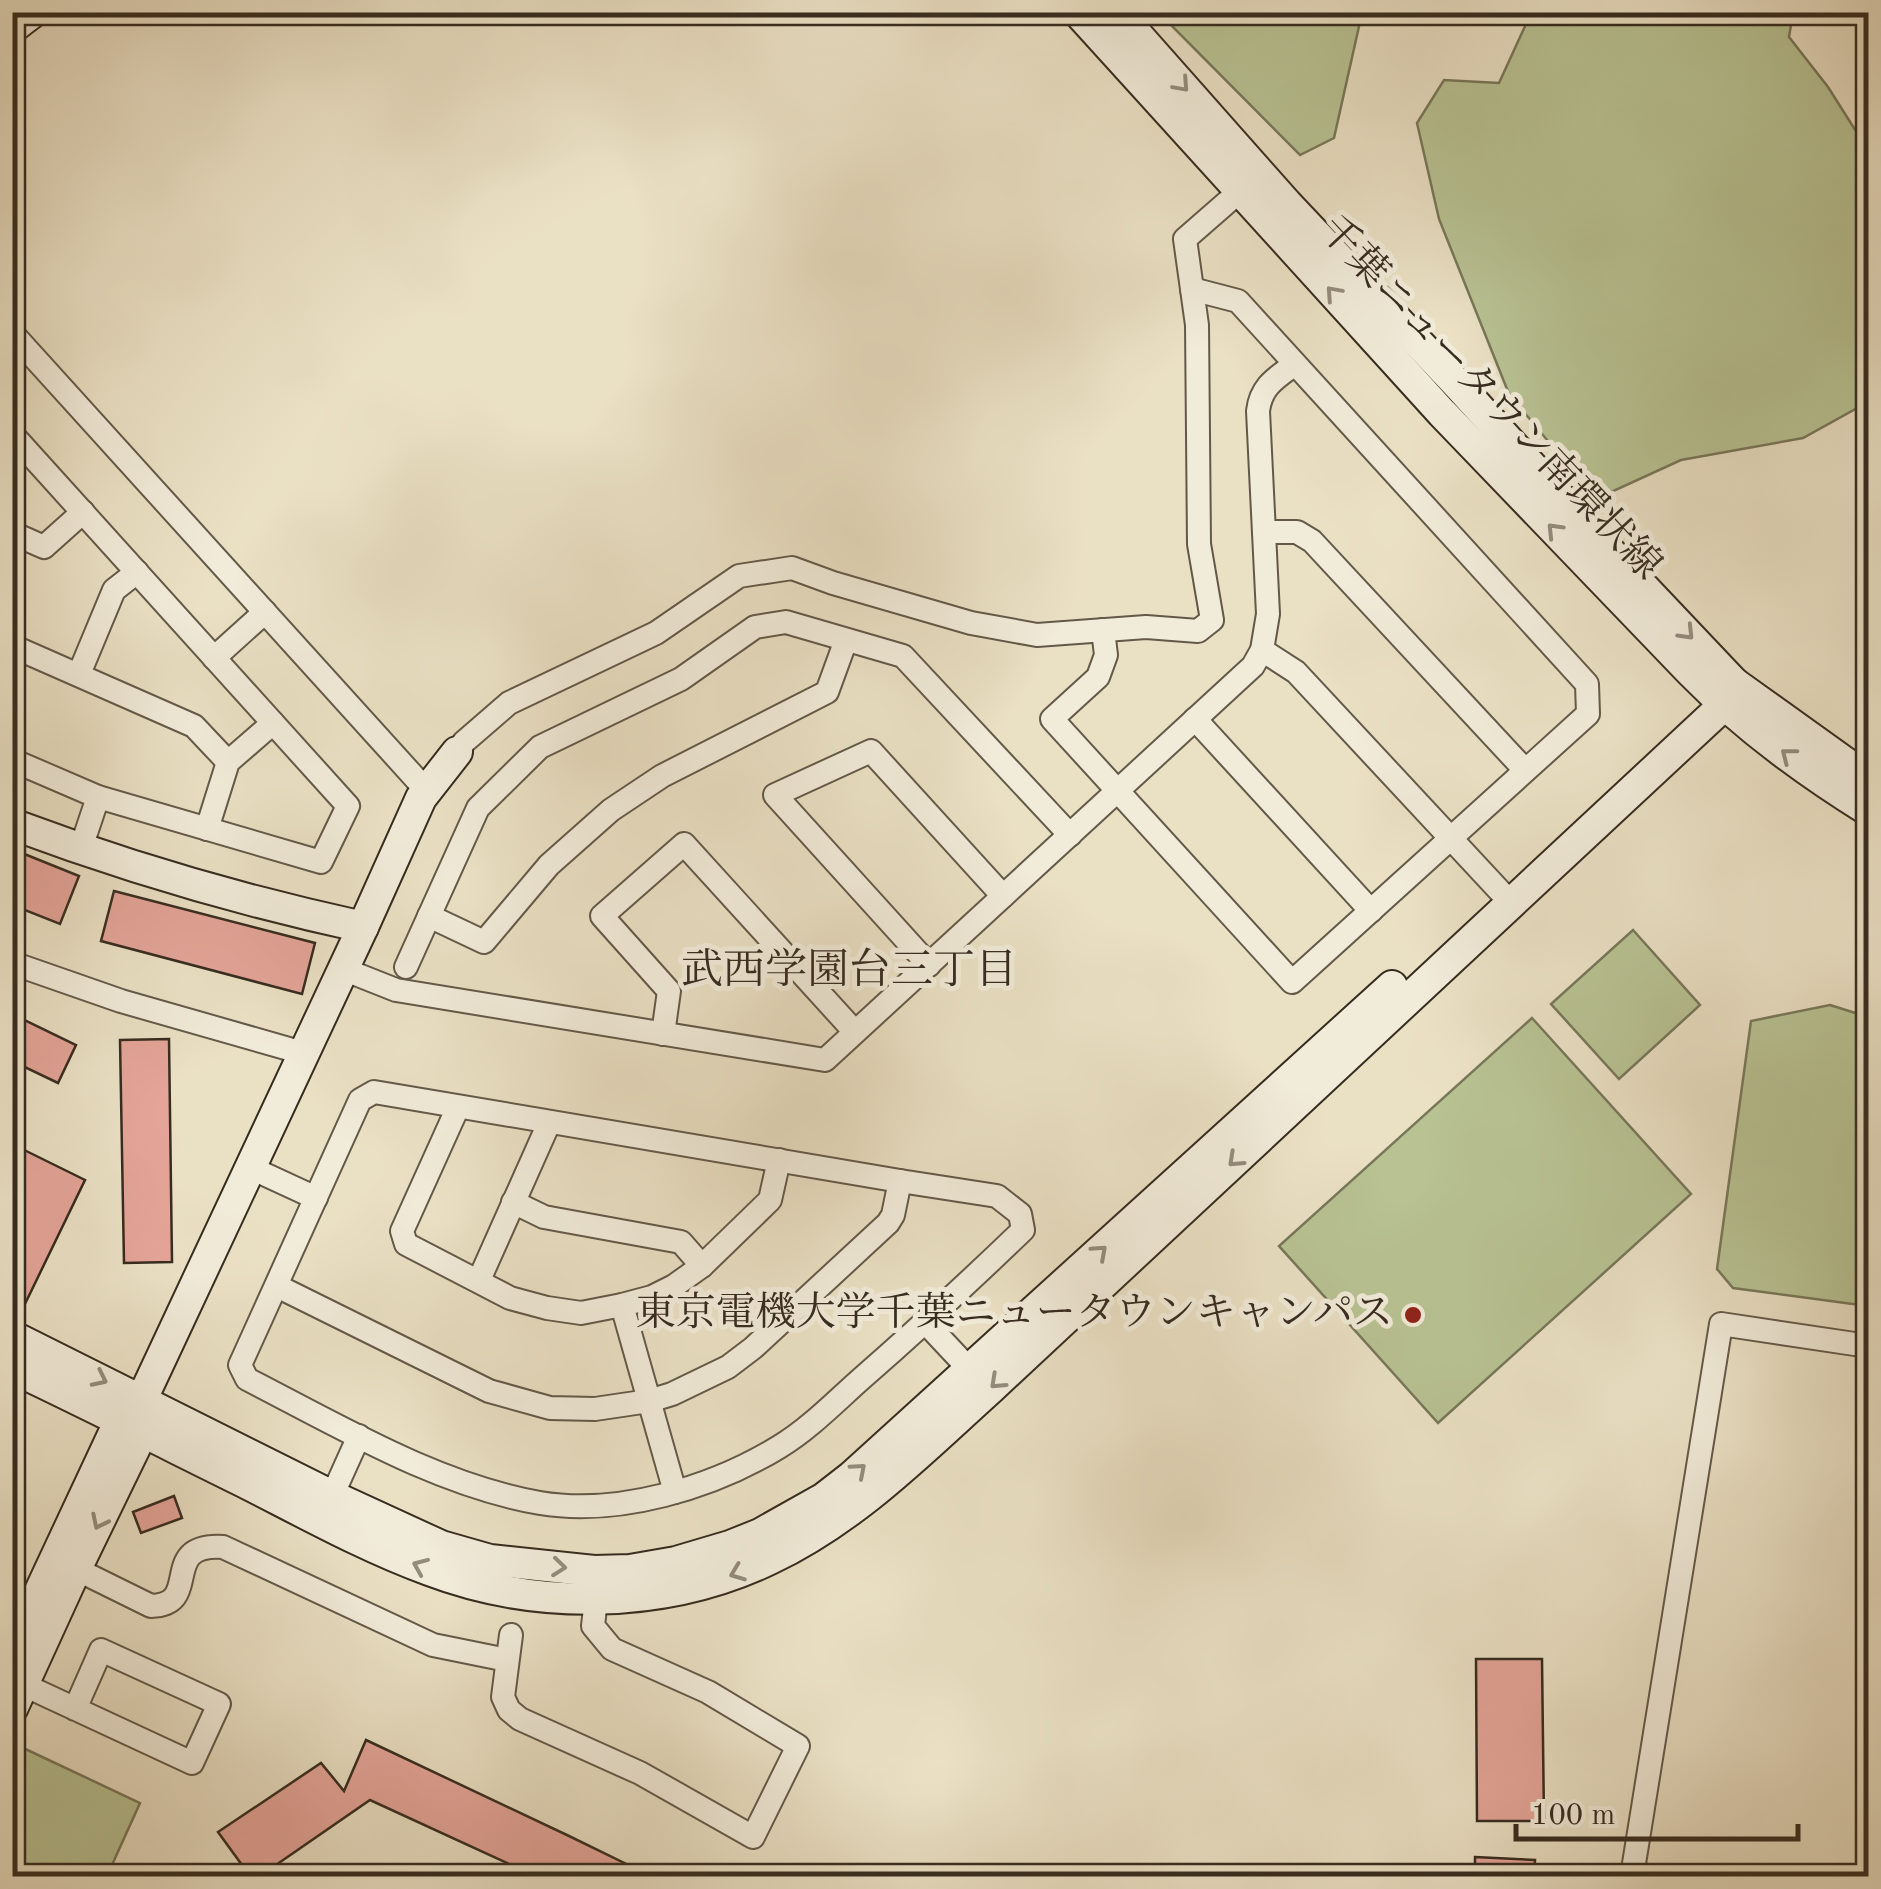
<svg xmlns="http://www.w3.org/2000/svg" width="1881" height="1889" viewBox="0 0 1881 1889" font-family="'Old Standard TT','Noto Serif JP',serif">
	<rect width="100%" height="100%" fill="#eae0c4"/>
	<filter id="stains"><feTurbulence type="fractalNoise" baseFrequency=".002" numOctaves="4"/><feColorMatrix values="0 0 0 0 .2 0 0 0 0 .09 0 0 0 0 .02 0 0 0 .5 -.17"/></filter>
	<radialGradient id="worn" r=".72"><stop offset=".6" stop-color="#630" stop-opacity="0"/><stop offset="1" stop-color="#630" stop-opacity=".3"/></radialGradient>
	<!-- green -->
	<g fill="#b8c293" stroke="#78775a" stroke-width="2.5">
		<path d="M 1159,13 L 1362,13 L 1334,138 L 1300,155 Z"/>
		<path d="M 1531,13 L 1793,13 L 1789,37 L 1828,87 L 1868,150 L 1868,402 L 1803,438 L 1681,460 L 1596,499 L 1509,394 L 1439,219 L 1417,123 L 1444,80 L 1499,83 Z"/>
		<path d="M 1633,930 L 1700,1005 L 1619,1079 L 1551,1004 Z"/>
		<path d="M 1830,1005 L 1868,1017 L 1868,1306 L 1733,1288 L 1717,1269 L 1751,1021 Z"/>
		<path d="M 1532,1018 L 1691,1194 L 1438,1423 L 1279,1246 Z"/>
		<path d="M 19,1746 L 140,1803 L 107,1876 L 38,1876 L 13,1864 L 12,1758 Z"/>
	</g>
	<!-- building -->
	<g fill="#e4a498" stroke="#372c20" stroke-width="2.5">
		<path d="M 12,849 L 79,876 L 60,924 L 12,905 Z"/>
		<path d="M 114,891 L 315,943 L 302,994 L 101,941 Z"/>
		<path d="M 12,1014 L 76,1045 L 58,1083 L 12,1061 Z"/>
		<path d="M 169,1039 L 172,1262 L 124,1263 L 120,1040 Z"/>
		<path d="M 12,1144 L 85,1180 L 24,1306 L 12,1301 Z"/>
		<path d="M 174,1496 L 182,1518 L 141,1533 L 133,1512 Z"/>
		<path d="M 1476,1659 L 1542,1659 L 1544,1821 L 1477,1821 Z"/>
		<path d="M 366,1740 L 569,1836 L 651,1876 L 535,1876 L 370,1800 L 260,1876 L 250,1876 L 218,1832 L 321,1763 L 344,1791 Z"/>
		<path d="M 1475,1857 L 1535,1860 L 1534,1876 L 1475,1876 Z"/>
	</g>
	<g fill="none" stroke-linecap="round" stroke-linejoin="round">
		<defs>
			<g id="street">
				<path d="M 12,333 L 426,790"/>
				<path d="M 12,434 L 348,806 L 321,862 L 98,797 L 12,760"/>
				<path d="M 1264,532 L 1297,532 L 1312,541 L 1525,770"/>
				<path d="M 12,533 L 44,547 L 83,512"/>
				<path d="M 1103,630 L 1106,655 L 1098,677 L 1052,719 L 1292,982 L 1588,714 L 1587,684 L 1238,301 L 1192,289"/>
				<path d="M 12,646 L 194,726 L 228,762"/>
				<path d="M 1262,650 L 1296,672 L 1511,903"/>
				<path d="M 214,658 L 265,612"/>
				<path d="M 79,674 L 114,590 L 137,572"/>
				<path d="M 1195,719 L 1371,911"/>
				<path d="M 457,752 L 464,742 L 509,703 L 656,633 L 739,576 L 792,568 L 833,583 L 971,623 L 1037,635 L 1146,627 L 1198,631 L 1212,620 L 1199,544 L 1197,325 L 1185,239 L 1240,191"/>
				<path d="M 207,829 L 228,762 L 273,723"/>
				<path d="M 80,851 L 98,797"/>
				<path d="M 429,916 L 484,942 L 549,865 L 611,810 L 662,776 L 827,692 L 846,640"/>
				<path d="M 12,963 L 121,1001 L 303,1053"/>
				<path d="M 929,965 L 775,795 L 871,751 L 1003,896"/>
				<path d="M 406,967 L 478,808 L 540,747 L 681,679 L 755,627 L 786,622 L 903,656 L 1070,835"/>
				<path d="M 343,969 L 396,990 L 825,1060 L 1253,666 L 1262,650 L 1268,614 L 1258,411 C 1261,386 1276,378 1295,364"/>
				<path d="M 663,1034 L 669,991 L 602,916 L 684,844 L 855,1032"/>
				<path d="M 374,1092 L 900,1181 L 997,1196 L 1020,1214 L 1023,1230 C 970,1281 916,1331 861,1379 C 835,1402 809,1429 779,1447 C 712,1488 618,1516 540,1503 C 437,1485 339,1426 247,1379 L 240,1365 L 360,1100 Z"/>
				<path d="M 458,1107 L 402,1231 L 406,1244 L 510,1298 L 547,1308 L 581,1313 L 622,1305 L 652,1297 L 674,1286 L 702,1266 L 770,1200 L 779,1160"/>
				<path d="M 249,1167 L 316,1198"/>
				<path d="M 513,1202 L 544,1217 L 681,1242 L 702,1266"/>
				<path d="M 479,1280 L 549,1123"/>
				<path d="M 277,1286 L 489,1391 L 550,1408 L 595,1409 L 649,1401 L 672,1394 L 728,1367 L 753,1348 L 888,1223 L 893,1215 L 900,1181"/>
				<path d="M 622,1305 L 675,1492"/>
				<path d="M 926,1323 L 971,1371"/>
				<path d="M 332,1496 L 359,1436"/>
				<path d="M 76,1569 L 151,1606 C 204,1605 157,1543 223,1547 L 433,1645 L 507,1660"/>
				<path d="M 511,1635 L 503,1697 L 509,1710 L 520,1719 L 640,1773 L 753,1837 L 798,1746 L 708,1692 L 612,1649 L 593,1626 L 596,1599"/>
				<path d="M 24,1685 L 192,1763 L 219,1704 L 101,1650 L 75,1709"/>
				<path d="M 1632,1876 L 1721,1324 L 1868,1346"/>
			</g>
			<g id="secondary">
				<path d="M 1078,12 L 1442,413 L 1691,672 C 1743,725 1805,771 1868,810"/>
				<path d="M 1117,12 L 1287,204 L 1459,386 L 1592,533 L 1734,683 L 1868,779"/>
				<path d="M 12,28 L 33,12"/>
				<path d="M 12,824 C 127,867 243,901 363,927"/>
				<path d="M 12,1336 L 332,1496 L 441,1546 L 490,1560 L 594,1571 L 630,1570 L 676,1562 L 730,1546 L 760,1534 L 824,1498 L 851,1477 L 1392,986"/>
				<path d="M 12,1368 C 90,1405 167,1444 244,1482 C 305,1513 366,1547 429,1570 C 537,1611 666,1609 770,1559 C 855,1519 922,1450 991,1388 L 1724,705 L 1734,683"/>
				<path d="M 12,1651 L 120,1420 L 142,1399 L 363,927 L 421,798 L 457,752"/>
				<path d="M 12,1709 L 76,1569 L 143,1431 L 143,1412"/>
			</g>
		</defs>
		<!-- street casing -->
		<use href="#street" stroke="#645949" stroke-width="26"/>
		<!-- secondary casing -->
		<use href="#secondary" stroke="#372c20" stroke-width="34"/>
		<!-- street -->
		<use href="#street" stroke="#f1ebd9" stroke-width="22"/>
		<!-- secondary -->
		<use href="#secondary" stroke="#f1ebd9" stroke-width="30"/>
	</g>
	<!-- one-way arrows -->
	<defs><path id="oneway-chevron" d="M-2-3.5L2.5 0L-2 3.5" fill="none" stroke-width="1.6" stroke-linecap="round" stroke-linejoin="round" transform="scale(2.5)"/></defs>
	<g stroke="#948c7c">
		<use href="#oneway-chevron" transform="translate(1182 85) rotate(48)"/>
		<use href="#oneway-chevron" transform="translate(1333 293) rotate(-132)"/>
		<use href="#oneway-chevron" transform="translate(1554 530) rotate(-134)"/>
		<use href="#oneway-chevron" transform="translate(1687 633) rotate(46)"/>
		<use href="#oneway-chevron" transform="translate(1788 755) rotate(-142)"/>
		<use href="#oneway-chevron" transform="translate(1235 1160) rotate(137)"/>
		<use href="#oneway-chevron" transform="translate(1100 1252) rotate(-42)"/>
		<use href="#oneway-chevron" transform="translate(100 1379) rotate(26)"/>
		<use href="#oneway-chevron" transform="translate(997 1382) rotate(137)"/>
		<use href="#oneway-chevron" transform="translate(859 1470) rotate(-41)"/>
		<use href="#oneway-chevron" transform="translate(99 1522) rotate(116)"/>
		<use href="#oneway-chevron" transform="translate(420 1566) rotate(-157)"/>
		<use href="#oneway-chevron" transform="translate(559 1567) rotate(6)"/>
		<use href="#oneway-chevron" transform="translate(737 1573) rotate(159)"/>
	</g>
	<!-- markers -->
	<circle fill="#8f2418" stroke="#f1ebd9" stroke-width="4" cx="1413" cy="1315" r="10"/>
	<g text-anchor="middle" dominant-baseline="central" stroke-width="10" stroke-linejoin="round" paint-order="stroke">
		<!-- street labels -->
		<g font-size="40" fill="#372c20" stroke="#f1ebd9">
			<text transform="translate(1489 399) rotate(47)">千葉ニュータウン南環状線</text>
		</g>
		<!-- poi labels -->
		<g font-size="40" fill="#372c20" stroke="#f1ebd9" text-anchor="end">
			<text x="1393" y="1315">東京電機大学千葉ニュータウンキャンパス</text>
		</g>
		<!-- neighbourhood labels -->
		<g font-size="42" fill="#372c20" stroke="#f1ebd9">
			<text x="849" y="972">武西学園台三丁目</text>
		</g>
	</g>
	<!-- margin -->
	<rect width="1881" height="1889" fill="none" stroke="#eae0c4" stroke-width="50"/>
	<rect x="15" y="15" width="1851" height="1859" fill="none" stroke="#372c20" stroke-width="5"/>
	<rect x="25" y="25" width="1831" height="1839" fill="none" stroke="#372c20" stroke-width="2.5"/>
	<!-- scale -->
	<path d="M1516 1824v15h282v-15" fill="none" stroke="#372c20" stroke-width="5"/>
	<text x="1531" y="1824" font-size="30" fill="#372c20" stroke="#f1ebd9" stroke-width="8" paint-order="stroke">100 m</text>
	<rect width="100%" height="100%" filter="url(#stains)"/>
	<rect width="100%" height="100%" fill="url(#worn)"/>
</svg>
